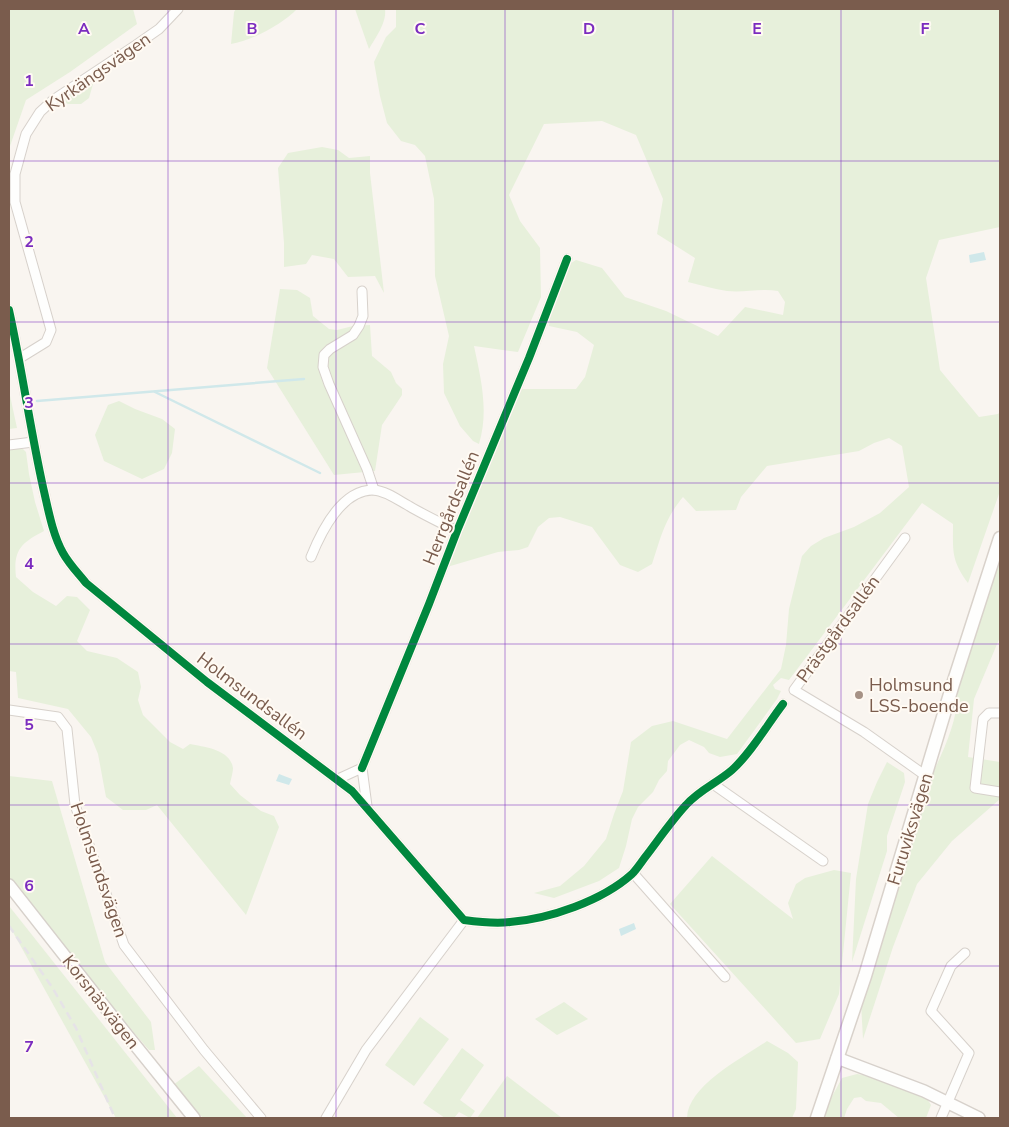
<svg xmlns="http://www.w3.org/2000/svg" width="1009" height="1127" viewBox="0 0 1009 1127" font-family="'Nunito Sans',sans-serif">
	<rect width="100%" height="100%" fill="#f9f5f0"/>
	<!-- green -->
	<g fill="#e7f0db">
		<path d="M 9,9 L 133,9 L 137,24 L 70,72 L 26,100 L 9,149 Z"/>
		<path d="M 236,9 L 297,9 C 283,24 251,41 231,44 L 234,12 Z"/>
		<path d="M 355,9 L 385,9 C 387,22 376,37 369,49 Z"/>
		<path d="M 396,9 L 1000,9 L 1000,227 L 939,240 L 926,278 L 940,370 L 979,417 L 998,414 L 1000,412 L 1000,491 L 968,583 C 951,560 953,551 953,524 L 922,503 L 789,680 L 781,678 L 773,685 L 775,689 L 781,691 L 777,699 L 737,754 L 720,757 L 709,753 L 704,747 L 689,740 L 680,745 L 668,761 L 667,771 L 659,780 L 653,792 L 638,807 L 632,819 L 626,846 L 619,868 L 599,881 L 554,898 L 534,893 L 560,886 L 584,866 L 606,839 L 614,814 L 623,791 L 631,742 L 652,726 L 673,721 L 727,739 L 781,669 L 786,645 L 789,609 L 802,556 L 811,546 L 824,538 L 854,527 L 880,513 L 909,487 L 902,446 L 889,438 L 874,443 L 859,451 L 767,466 L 741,497 L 736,510 L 696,511 L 683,497 C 664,520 661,537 652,564 L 638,572 L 620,565 L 592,527 L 560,517 L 549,518 L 538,527 L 528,547 L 519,550 L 498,552 L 447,567 L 471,509 L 493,449 L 520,389 L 576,389 L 585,377 L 594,345 L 577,332 L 549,326 L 550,313 L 568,265 L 576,260 L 602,268 L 625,297 L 666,311 L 718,336 L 745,307 L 783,315 L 785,302 L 778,291 C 761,288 744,293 727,291 C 714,289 701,285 688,282 L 695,258 L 657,234 L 663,199 L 636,135 L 602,121 L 544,124 L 509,195 L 520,221 L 540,248 L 541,297 L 518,352 L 474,346 C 481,379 489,411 479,444 L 473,441 L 460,426 L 444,393 L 443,364 L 449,336 L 435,276 L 434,199 L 425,156 L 415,145 L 401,141 L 387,123 L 380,96 L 374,62 L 386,37 L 396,27 Z"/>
		<path d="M 88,82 L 93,84 L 89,98 L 81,104 L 68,104 L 60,100 Z"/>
		<path d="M 322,147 L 338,150 L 349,158 L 370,156 L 370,173 L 384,293 L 375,276 L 348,277 L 334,259 L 312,255 L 306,264 L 284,267 L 284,243 L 278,168 L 288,153 Z"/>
		<path d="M 280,289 L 297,290 L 310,298 L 313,316 L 329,329 L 337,330 L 353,326 L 370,325 L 372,356 L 391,372 L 396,383 L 402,389 L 402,395 L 382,425 L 375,471 L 334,475 L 267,368 Z"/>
		<path d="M 9,391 L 17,428 L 9,429 Z"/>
		<path d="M 119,401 L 135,409 L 162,419 L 175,429 L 172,453 L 164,469 L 142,479 L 104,461 L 95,435 L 108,405 Z"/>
		<path d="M 21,447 L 26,452 L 29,474 L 35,502 L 44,531 C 21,543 13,550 16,577 L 33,592 L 56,606 L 67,596 L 77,597 L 90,610 L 77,641 L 87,651 L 117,658 L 138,672 L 141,687 L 138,700 L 143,715 L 170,742 L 183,749 L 190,744 C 204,747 230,749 233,768 C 233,772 231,779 230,784 L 240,795 L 261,811 L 274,816 L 279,827 L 246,915 L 157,805 L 146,810 L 123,810 L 106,797 L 98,754 L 91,737 L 68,709 L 18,698 L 16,672 L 9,671 L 9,448 Z"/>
		<path d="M 1000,549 L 1000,637 L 974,699 L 968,757 L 1000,762 L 1000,799 L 952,841 L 917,884 L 893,947 L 863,1039 L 861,1003 L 932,775 C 944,749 960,717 957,687 Z"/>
		<path d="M 887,762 L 904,773 L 905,782 L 887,836 L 887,851 L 852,962 L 856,879 L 868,804 L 877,782 Z"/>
		<path d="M 9,776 L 52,781 L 105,962 L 151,1022 L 155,1050 L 149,1050 L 86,977 L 9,878 Z"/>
		<path d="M 712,856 L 793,919 L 788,903 L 796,884 L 805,878 L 834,870 L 851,873 L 839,994 L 820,1039 L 796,1043 L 670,904 Z"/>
		<path d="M 9,906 L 17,916 L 177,1118 L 116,1118 L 9,925 Z"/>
		<path d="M 564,1002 L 588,1019 L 557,1035 L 535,1019 Z"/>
		<path d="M 420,1017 L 449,1039 L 414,1086 L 385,1065 Z"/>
		<path d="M 767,1041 L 788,1053 L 798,1062 L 796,1109 L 792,1118 L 687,1118 C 688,1085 743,1058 767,1041 Z"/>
		<path d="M 462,1048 L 484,1065 L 460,1100 L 475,1111 L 470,1118 L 459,1112 L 454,1118 L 445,1118 L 423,1103 Z"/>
		<path d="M 199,1066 L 247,1118 L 203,1118 L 173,1085 Z"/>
		<path d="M 857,1074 L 868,1076 L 926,1097 L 931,1105 L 926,1118 L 899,1118 L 881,1103 L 866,1101 L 861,1097 L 854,1098 L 847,1109 L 844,1118 L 824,1118 L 828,1104 L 842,1078 Z"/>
		<path d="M 507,1076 L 562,1118 L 477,1118 Z"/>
	</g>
	<!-- water -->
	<g fill="#d0e8ea">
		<path d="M 984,252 L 986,260 L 970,263 L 969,255 Z"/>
		<path d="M 279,774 L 292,779 L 289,785 L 276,781 Z"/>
		<path d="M 634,923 L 636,929 L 621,936 L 619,929 Z"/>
	</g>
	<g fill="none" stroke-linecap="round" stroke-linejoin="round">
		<!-- stream -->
		<g stroke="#d0e8ea" stroke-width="2.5">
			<path d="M 155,392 L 320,473"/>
			<path d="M 37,401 L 304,379"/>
		</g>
		<defs>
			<g id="minor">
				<path d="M 362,291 L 363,316 L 359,326 L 353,335 L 330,349 L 324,355 L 323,367 L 329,384 L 367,469 L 374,490"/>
				<path d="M 9,310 C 22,369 30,428 43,487 C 48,508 52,533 63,553 C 69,564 78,573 86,583 L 207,682 L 352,791 L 464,920 C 479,922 494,924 510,922 C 549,919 602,901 632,874 C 637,869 642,861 646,856 C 659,839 672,820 686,805 C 699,790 717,783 732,770 C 751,753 767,725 783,704"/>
				<path d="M 20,358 L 46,342 L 51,330 L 15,202 L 15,174 L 26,134 L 40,112 L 53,100 L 136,45 L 159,29 L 178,9"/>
				<path d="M 9,445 L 33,442"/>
				<path d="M 905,538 L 794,690 L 864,732 L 926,776"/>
				<path d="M 311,557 C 321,532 342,489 374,490 C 386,491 398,500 409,506 C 424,515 441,523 457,531"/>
				<path d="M 9,710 L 58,717 L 67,729 L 75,805 L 124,945 L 204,1050 L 261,1118"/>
				<path d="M 1000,713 L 989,713 L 983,719 L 975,788 L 1000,792"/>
				<path d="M 362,768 L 429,604 L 457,531 L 529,358 L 567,259"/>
				<path d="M 338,779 L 362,768 L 367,806"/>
				<path d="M 713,784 L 823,861"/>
				<path d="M 633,873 L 725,977"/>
				<path d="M 326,1118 L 366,1050 L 464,920"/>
				<path d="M 941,1118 L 969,1053 L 931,1011 L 951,966 L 965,953"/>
			</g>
			<g id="tertiary">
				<path d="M 9,885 L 123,1030 L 194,1118"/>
				<path d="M 837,1058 L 924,1091 L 979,1118"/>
			</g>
			<path id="secondary" d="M 817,1118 L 865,976 L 953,684 L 1000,538"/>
		</defs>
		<!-- minor casing -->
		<use href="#minor" stroke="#d7d1cb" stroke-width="11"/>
		<!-- tertiary casing -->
		<use href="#tertiary" stroke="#d7d1cb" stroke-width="14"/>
		<!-- secondary casing -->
		<use href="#secondary" stroke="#d9d2cb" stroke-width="15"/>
		<!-- minor -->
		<use href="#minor" stroke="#fefefd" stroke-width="9"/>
		<!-- tertiary -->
		<use href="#tertiary" stroke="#fefefd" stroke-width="11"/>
		<!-- secondary -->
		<use href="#secondary" stroke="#fefefd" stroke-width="12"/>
		<!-- rail -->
		<path stroke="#e6e3e7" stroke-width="2.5" stroke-dasharray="8 5" stroke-linecap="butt" d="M 9,926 L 52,987 L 76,1028 L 115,1118"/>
		<defs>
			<g id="cycleway">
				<path d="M 9,310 C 22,369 30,428 43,487 C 48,508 52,533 63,553 C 69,564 78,573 86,583 L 207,682 L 352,791 L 464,920 C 479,922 494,924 510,922 C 549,919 602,901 632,874 C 637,869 642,861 646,856 C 659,839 672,820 686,805 C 699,790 717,783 732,770 C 751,753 767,725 783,704"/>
				<path d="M 362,768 L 429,604 L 457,531 L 529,358 L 567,259"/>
			</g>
		</defs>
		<!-- cycleway casing -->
		<use href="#cycleway" stroke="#fffaf3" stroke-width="11"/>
		<!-- cycleway -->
		<use href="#cycleway" stroke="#00873e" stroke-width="8"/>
	</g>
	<!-- grid -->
	<path fill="none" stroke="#7b2cbf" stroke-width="1" stroke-opacity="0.55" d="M 168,9 L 168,1118M 336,9 L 336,1118M 505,9 L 505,1118M 673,9 L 673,1118M 841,9 L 841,1118M 9,161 L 1000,161M 9,322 L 1000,322M 9,483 L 1000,483M 9,644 L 1000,644M 9,805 L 1000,805M 9,966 L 1000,966"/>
	<!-- markers -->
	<circle fill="#a69286" stroke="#fffaf3" stroke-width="2" cx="859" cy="695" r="5"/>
	<g text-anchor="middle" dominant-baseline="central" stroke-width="4" stroke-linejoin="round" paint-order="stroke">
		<!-- street labels -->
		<g font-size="18" fill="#7a5c4d" stroke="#fffaf3">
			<text transform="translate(98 72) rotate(-35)">Kyrkängsvägen</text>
			<text transform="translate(451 508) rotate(-68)">Herrgårdsallén</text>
			<text transform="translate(838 629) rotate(-54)">Prästgårdsallén</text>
			<text transform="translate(252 696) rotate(37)">Holmsundsallén</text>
			<text transform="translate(910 829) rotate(-73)">Furuviksvägen</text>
			<text transform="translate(99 870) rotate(71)">Holmsundsvägen</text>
			<text transform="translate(101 1002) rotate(52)">Korsnäsvägen</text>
		</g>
		<!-- poi labels -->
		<g font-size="18" fill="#7a5c4d" stroke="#fffaf3" text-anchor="start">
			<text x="869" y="685">Holmsund<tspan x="869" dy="21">LSS-boende</tspan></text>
		</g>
	</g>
	<g font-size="16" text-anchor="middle" font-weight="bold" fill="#7b2cbf" stroke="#fffaf3" stroke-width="4" stroke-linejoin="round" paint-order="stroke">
		<text x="84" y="34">A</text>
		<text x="252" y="34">B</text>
		<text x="420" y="34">C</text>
		<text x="589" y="34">D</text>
		<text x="757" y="34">E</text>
		<text x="925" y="34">F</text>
		<text x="29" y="86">1</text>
		<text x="29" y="247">2</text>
		<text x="29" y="408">3</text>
		<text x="29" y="569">4</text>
		<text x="29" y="730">5</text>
		<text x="29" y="891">6</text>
		<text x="29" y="1052">7</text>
	</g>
	<!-- border -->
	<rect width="1009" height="1127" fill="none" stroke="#7a5c4d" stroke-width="20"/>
</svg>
